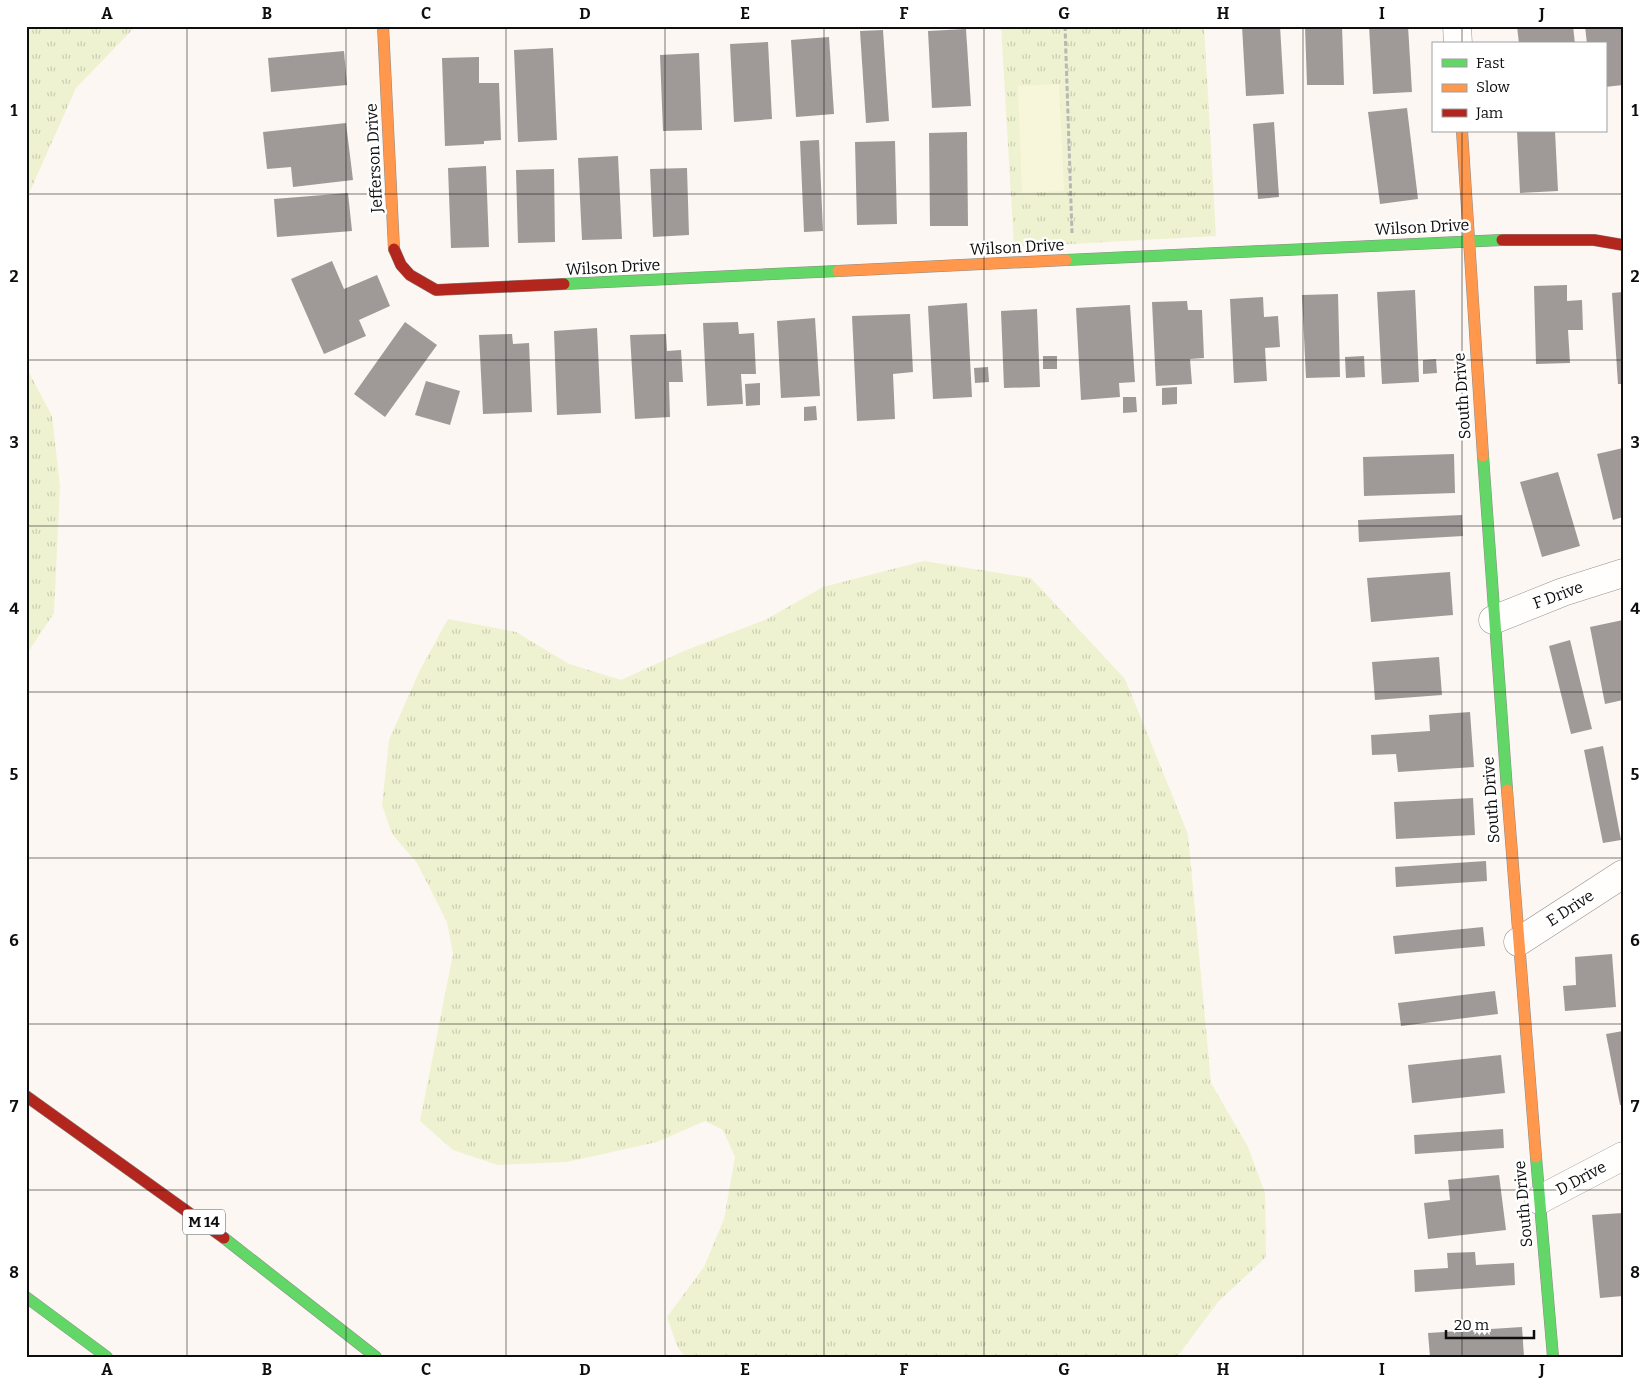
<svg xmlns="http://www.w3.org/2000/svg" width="1649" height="1383" viewBox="0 0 1649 1383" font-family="Bitter,serif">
	<defs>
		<pattern id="grass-tufts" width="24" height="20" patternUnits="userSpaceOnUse" patternTransform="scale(1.25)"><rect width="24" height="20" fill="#eff2d0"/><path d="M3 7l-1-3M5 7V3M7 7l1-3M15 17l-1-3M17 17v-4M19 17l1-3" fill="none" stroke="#ccceb1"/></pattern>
	</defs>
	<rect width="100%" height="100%" fill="#fcf7f2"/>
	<!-- grass -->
	<g fill="url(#grass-tufts)">
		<path d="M 26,26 L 136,26 L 76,88 L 26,200 Z"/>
		<path d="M 1001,26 L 1204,26 L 1216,236 L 1014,247 Z"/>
		<path d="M 26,367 L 52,416 L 60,486 L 54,613 L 26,655 Z"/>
		<path d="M 924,561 L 1031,578 L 1125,679 L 1188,834 L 1211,1083 L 1248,1147 L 1265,1193 L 1266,1257 L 1218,1302 L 1177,1357 L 685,1357 L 677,1346 L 667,1317 L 704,1267 L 724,1219 L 735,1157 L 723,1130 L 705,1121 L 657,1142 L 567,1162 L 498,1165 L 453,1150 L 420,1121 L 453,954 L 447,922 L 417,863 L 392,834 L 382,805 L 389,740 L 420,670 L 448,619 L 516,632 L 569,664 L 621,680 L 684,651 L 767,619 L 823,587 Z"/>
	</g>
	<!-- pitch -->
	<path fill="#f7f5da" d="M 1059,84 L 1064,191 L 1022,193 L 1018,86 Z"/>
	<!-- building -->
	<g fill="#9f9a98">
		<path d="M 1242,26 L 1280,26 L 1284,94 L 1246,96 Z"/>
		<path d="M 1305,26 L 1342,26 L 1344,85 L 1307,85 Z"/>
		<path d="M 1369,26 L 1408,26 L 1412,92 L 1373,94 Z"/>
		<path d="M 1517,26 L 1573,26 L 1575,44 L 1519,44 Z"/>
		<path d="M 1585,26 L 1623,26 L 1623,85 L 1605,87 L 1605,44 L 1587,44 Z"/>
		<path d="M 966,29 L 971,106 L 932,108 L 928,31 Z"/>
		<path d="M 883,30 L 889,121 L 866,123 L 860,31 Z"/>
		<path d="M 829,37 L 834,114 L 796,117 L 791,40 Z"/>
		<path d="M 768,42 L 772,119 L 734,122 L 730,44 Z"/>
		<path d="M 553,48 L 557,140 L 518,142 L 514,50 Z"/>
		<path d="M 344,51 L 347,85 L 271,92 L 268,58 Z"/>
		<path d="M 699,53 L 702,130 L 663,131 L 660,55 Z"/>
		<path d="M 479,57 L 479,83 L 499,83 L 501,140 L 484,141 L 484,144 L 445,146 L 442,58 Z"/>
		<path d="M 1407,108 L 1418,199 L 1380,204 L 1368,112 Z"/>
		<path d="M 1274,122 L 1279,197 L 1258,199 L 1253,124 Z"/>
		<path d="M 346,123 L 353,180 L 293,187 L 291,167 L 267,169 L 263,132 Z"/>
		<path d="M 1517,131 L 1555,131 L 1558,191 L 1520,193 Z"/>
		<path d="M 967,132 L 968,226 L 930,226 L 929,133 Z"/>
		<path d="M 819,140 L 823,231 L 804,232 L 800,141 Z"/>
		<path d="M 895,141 L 897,224 L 857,225 L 855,142 Z"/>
		<path d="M 618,156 L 622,239 L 582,240 L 578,158 Z"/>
		<path d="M 486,166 L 489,247 L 451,248 L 448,168 Z"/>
		<path d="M 687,168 L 689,235 L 653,237 L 650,169 Z"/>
		<path d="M 554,169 L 555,242 L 518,243 L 516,170 Z"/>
		<path d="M 348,193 L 352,231 L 277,237 L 274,199 Z"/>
		<path d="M 332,261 L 344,289 L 377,275 L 390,306 L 359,320 L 366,336 L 324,354 L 291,279 Z"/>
		<path d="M 1567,285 L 1567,301 L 1582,300 L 1583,330 L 1568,330 L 1570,363 L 1536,364 L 1534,286 Z"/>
		<path d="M 1415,290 L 1419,382 L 1382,384 L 1377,292 Z"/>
		<path d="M 1623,292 L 1623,384 L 1618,384 L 1612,293 Z"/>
		<path d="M 1338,294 L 1340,377 L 1306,378 L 1302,295 Z"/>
		<path d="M 1263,297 L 1264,317 L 1278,316 L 1280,347 L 1265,348 L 1267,381 L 1234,383 L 1230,299 Z"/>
		<path d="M 1187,301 L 1188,310 L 1202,310 L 1204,358 L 1190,359 L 1192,384 L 1156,386 L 1152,302 Z"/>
		<path d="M 967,303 L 972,397 L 933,399 L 928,306 Z"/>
		<path d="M 1130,305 L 1135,382 L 1119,383 L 1120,397 L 1081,400 L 1076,308 Z"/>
		<path d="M 1037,309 L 1040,387 L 1004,388 L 1001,311 Z"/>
		<path d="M 910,314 L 913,372 L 893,374 L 895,419 L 857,421 L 852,316 Z"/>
		<path d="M 815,318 L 820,396 L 781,398 L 777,321 Z"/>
		<path d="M 405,322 L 437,345 L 385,417 L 354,394 Z"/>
		<path d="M 738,322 L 739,334 L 754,333 L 756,374 L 741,374 L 743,404 L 707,406 L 703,323 Z"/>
		<path d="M 597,328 L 601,413 L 557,415 L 554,331 Z"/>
		<path d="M 512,334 L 513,344 L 529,343 L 532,412 L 483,414 L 479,335 Z"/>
		<path d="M 666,334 L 667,351 L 681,350 L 683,382 L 669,382 L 670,417 L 635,419 L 630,335 Z"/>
		<rect x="1043" y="356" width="14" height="13"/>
		<path d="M 1364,356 L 1365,377 L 1346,378 L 1345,357 Z"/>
		<path d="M 1436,359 L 1437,373 L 1423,374 L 1423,360 Z"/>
		<path d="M 988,367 L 989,382 L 975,383 L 974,368 Z"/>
		<path d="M 426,381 L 460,391 L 450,425 L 415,415 Z"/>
		<path d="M 760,383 L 760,405 L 746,406 L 745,384 Z"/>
		<path d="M 1177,387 L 1177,404 L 1162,405 L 1162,388 Z"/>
		<path d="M 1123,397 L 1136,397 L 1137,412 L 1123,413 Z"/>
		<path d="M 816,406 L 817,420 L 804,421 L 804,407 Z"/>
		<path d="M 1623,448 L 1623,517 L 1613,520 L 1597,454 Z"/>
		<path d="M 1454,454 L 1455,493 L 1364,496 L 1363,457 Z"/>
		<path d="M 1558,472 L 1580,546 L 1542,557 L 1520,482 Z"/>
		<path d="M 1462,515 L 1463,536 L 1359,542 L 1358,520 Z"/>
		<path d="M 1450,572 L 1453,615 L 1371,622 L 1367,578 Z"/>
		<path d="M 1623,620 L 1623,700 L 1605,704 L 1590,627 Z"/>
		<path d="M 1570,640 L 1592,729 L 1571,734 L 1549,646 Z"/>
		<path d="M 1439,657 L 1442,695 L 1375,700 L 1372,662 Z"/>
		<path d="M 1470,712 L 1474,767 L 1398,772 L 1396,754 L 1372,755 L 1371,735 L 1430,731 L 1429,715 Z"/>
		<path d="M 1603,746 L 1621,840 L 1603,843 L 1584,750 Z"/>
		<path d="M 1473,798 L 1475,835 L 1396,839 L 1394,802 Z"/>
		<path d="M 1486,861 L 1487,881 L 1396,887 L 1395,867 Z"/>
		<path d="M 1483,927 L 1485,946 L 1395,954 L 1393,936 Z"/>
		<path d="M 1612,954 L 1616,1007 L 1565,1011 L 1563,986 L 1576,985 L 1575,957 Z"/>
		<path d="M 1495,991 L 1498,1014 L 1401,1026 L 1398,1003 Z"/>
		<path d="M 1623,1031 L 1623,1105 L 1620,1105 L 1606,1034 Z"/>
		<path d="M 1501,1055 L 1505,1093 L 1412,1103 L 1408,1065 Z"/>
		<path d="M 1503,1129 L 1504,1148 L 1415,1154 L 1414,1135 Z"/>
		<path d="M 1499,1175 L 1506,1230 L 1428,1239 L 1424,1203 L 1450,1200 L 1448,1180 Z"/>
		<path d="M 1623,1213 L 1623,1296 L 1600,1298 L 1592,1215 Z"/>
		<path d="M 1475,1252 L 1476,1265 L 1514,1263 L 1515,1285 L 1415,1292 L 1414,1270 L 1448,1268 L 1447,1253 Z"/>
		<path d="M 1522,1327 L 1524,1357 L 1430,1357 L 1428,1333 Z"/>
	</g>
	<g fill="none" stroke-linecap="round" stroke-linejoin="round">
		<defs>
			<g id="street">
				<path d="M 1457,26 L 1458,44"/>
				<path d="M 1493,620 L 1563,592 L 1623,573"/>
				<path d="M 1518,942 L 1623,874"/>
				<path d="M 1539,1200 L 1623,1156"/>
			</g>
			<g id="fast">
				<path d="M 1066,260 L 1502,240"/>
				<path d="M 564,284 L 838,271"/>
				<path d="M 1483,456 L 1507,790"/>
				<path d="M 1536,1157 L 1553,1357"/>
				<path d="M 224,1238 L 376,1357"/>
				<path d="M 26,1297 L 107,1357"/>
			</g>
			<g id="slow">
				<path d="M 383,26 L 394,249"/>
				<path d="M 1462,131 L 1483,456"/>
				<path d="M 838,271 L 1066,260"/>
				<path d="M 1507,790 L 1536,1157"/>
			</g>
			<g id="jam">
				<path d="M 1502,240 L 1594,240 L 1623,245"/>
				<path d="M 394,249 L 401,265 L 410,275 L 436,290 L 564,284"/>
				<path d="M 26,1096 L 224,1238"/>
			</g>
		</defs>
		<!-- street casing -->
		<use href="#street" stroke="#959391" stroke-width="29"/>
		<!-- fast casing -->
		<use href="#fast" stroke="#8c8a87" stroke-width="12"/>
		<!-- slow casing -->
		<use href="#slow" stroke="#8c8a87" stroke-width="12"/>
		<!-- jam casing -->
		<use href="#jam" stroke="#8c8a87" stroke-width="12"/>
		<!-- path -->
		<path stroke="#b8b7b6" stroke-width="3" stroke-dasharray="5 2.5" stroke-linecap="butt" d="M 1065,26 L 1072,233"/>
		<!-- street -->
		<use href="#street" stroke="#fffefd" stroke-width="28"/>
		<!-- fast -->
		<use href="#fast" stroke="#63d668" stroke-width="11"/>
		<!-- slow -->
		<use href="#slow" stroke="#ff974d" stroke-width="11"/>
		<!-- jam -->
		<use href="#jam" stroke="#b3261e" stroke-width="11"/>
	</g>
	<!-- grid -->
	<path fill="none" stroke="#0e0e0e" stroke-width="1" stroke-opacity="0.55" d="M 187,26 L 187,1357M 346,26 L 346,1357M 506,26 L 506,1357M 665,26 L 665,1357M 824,26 L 824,1357M 984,26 L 984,1357M 1143,26 L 1143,1357M 1303,26 L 1303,1357M 1462,26 L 1462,44M 1462,131 L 1462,1357M 26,194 L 1623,194M 26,360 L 1623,360M 26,526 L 1623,526M 26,692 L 1623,692M 26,858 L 1623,858M 26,1024 L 1623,1024M 26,1190 L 1623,1190"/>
	<g text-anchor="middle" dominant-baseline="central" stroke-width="5" stroke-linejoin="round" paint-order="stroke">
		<!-- shield labels -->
		<rect fill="#fff" stroke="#565656" stroke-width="1" x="183" y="1209.5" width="42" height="25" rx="4"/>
		<g font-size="15" font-weight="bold" fill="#0e0e0e">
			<text x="204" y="1222">M 14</text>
		</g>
		<!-- street labels -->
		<g font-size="16" fill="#0e0e0e" stroke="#fff">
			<text transform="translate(374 158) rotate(-93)">Jefferson Drive</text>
			<text transform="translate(1422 227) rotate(-3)">Wilson Drive</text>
			<text transform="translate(1017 247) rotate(-3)">Wilson Drive</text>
			<text transform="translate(613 267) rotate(-3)">Wilson Drive</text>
			<text transform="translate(1462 396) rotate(-94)">South Drive</text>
			<text transform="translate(1558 595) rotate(-20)">F Drive</text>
			<text transform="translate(1491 800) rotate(-94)">South Drive</text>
			<text transform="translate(1570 908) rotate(-33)">E Drive</text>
			<text transform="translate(1581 1178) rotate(-28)">D Drive</text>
			<text transform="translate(1523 1204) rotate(-95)">South Drive</text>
		</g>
	</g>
	<!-- border -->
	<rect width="1649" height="1383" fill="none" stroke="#ffffff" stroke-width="55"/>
	<!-- legend -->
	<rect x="1432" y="42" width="175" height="90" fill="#ffffff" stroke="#9f9f9f"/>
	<rect x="1442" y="59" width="25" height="8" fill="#63d668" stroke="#9f9f9f"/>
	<text x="1476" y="68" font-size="15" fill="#0e0e0e">Fast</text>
	<rect x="1442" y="84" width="25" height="8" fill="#ff974d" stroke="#9f9f9f"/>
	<text x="1476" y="92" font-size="15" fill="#0e0e0e">Slow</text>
	<rect x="1442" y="109" width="25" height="8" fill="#b3261e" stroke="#9f9f9f"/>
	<text x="1476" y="118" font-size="15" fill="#0e0e0e">Jam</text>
	<!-- scale -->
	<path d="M1446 1330v8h88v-8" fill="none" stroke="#0e0e0e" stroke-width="2.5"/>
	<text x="1454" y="1330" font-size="15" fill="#0e0e0e" stroke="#ffffff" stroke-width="4" paint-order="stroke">20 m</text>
	<rect x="28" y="28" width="1594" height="1328" fill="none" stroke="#0e0e0e" stroke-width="2"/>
	<g font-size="16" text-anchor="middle" font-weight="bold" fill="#0e0e0e">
		<text x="107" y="19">A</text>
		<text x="267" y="19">B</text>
		<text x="426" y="19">C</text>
		<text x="585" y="19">D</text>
		<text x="745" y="19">E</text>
		<text x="904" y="19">F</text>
		<text x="1064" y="19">G</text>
		<text x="1223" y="19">H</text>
		<text x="1382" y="19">I</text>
		<text x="1542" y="19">J</text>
		<text x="14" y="116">1</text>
		<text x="1635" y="116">1</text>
		<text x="14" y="282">2</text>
		<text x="1635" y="282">2</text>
		<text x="14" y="448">3</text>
		<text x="1635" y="448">3</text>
		<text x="14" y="614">4</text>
		<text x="1635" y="614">4</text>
		<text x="14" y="780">5</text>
		<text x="1635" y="780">5</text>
		<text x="14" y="946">6</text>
		<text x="1635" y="946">6</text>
		<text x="14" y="1112">7</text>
		<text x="1635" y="1112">7</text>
		<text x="14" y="1278">8</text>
		<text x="1635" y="1278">8</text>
		<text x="107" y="1375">A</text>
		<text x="267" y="1375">B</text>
		<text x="426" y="1375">C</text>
		<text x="585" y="1375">D</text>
		<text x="745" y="1375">E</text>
		<text x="904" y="1375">F</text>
		<text x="1064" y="1375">G</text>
		<text x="1223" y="1375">H</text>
		<text x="1382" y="1375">I</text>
		<text x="1542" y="1375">J</text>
	</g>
</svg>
